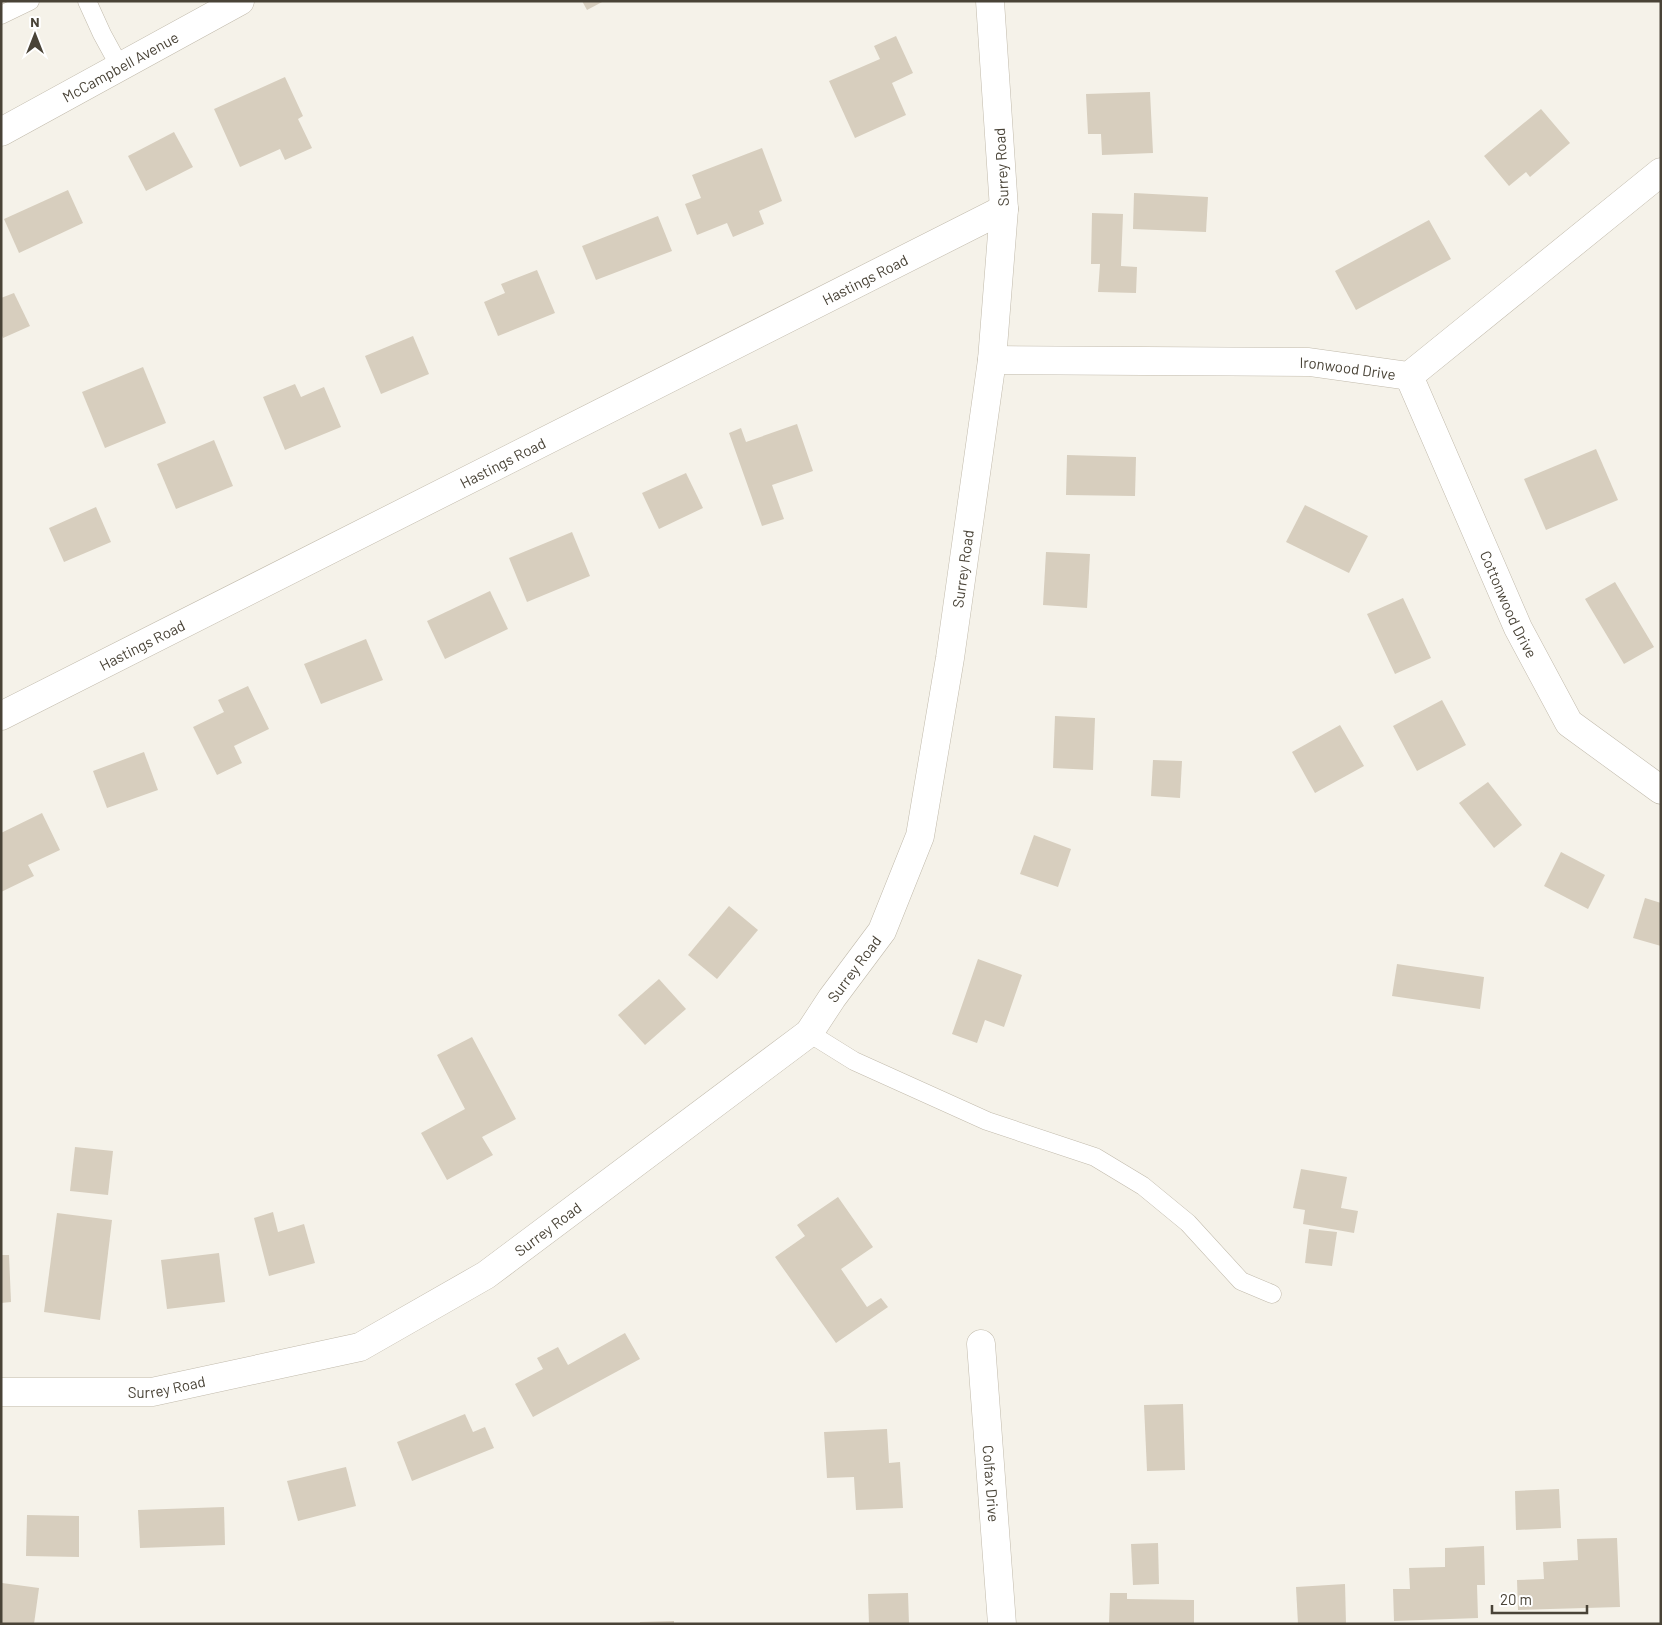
<svg xmlns="http://www.w3.org/2000/svg" width="1662" height="1625" viewBox="0 0 1662 1625" font-family="Barlow,sans-serif">
	<rect width="100%" height="100%" fill="#f5f2e9"/>
	<!-- building -->
	<g fill="#d7cebe">
		<path d="M 582,1 L 604,1 L 587,10 Z"/>
		<path d="M 896,36 L 913,73 L 892,83 L 906,115 L 855,138 L 829,81 L 880,59 L 874,46 Z"/>
		<path d="M 285,77 L 303,116 L 298,119 L 312,148 L 285,160 L 280,149 L 240,167 L 214,109 Z"/>
		<path d="M 1150,92 L 1153,153 L 1102,155 L 1101,134 L 1088,134 L 1086,94 Z"/>
		<path d="M 1541,109 L 1570,143 L 1530,177 L 1526,172 L 1509,186 L 1484,156 Z"/>
		<path d="M 174,132 L 193,167 L 146,191 L 128,156 Z"/>
		<path d="M 762,148 L 782,201 L 759,211 L 764,224 L 733,237 L 727,223 L 697,235 L 685,204 L 701,198 L 692,175 Z"/>
		<path d="M 68,190 L 83,223 L 19,253 L 4,219 Z"/>
		<path d="M 1134,193 L 1208,197 L 1206,232 L 1133,229 Z"/>
		<path d="M 1092,213 L 1123,214 L 1121,266 L 1137,267 L 1136,293 L 1098,292 L 1100,264 L 1091,264 Z"/>
		<path d="M 658,216 L 672,251 L 596,280 L 582,246 Z"/>
		<path d="M 1429,220 L 1451,259 L 1356,310 L 1335,271 Z"/>
		<path d="M 537,270 L 555,313 L 498,336 L 484,302 L 505,293 L 501,284 Z"/>
		<path d="M 14,293 L 30,326 L 3,338 L 1,333 L 1,298 Z"/>
		<path d="M 413,336 L 429,374 L 381,394 L 365,356 Z"/>
		<path d="M 143,367 L 166,423 L 105,448 L 82,392 Z"/>
		<path d="M 295,384 L 301,397 L 324,387 L 341,427 L 285,450 L 263,397 Z"/>
		<path d="M 797,424 L 813,471 L 772,485 L 784,519 L 762,526 L 729,433 L 741,428 L 746,442 Z"/>
		<path d="M 214,440 L 233,486 L 176,509 L 157,464 Z"/>
		<path d="M 1596,449 L 1618,500 L 1546,530 L 1524,479 Z"/>
		<path d="M 1067,455 L 1136,457 L 1135,496 L 1066,495 Z"/>
		<path d="M 686,473 L 703,508 L 659,529 L 642,493 Z"/>
		<path d="M 1305,505 L 1368,536 L 1349,573 L 1286,542 Z"/>
		<path d="M 96,507 L 111,542 L 64,562 L 49,528 Z"/>
		<path d="M 572,532 L 590,576 L 527,602 L 509,558 Z"/>
		<path d="M 1046,552 L 1090,554 L 1087,608 L 1043,605 Z"/>
		<path d="M 1615,582 L 1654,647 L 1624,664 L 1585,599 Z"/>
		<path d="M 490,591 L 508,629 L 445,659 L 427,621 Z"/>
		<path d="M 1403,598 L 1431,658 L 1395,674 L 1367,614 Z"/>
		<path d="M 366,639 L 383,680 L 321,704 L 304,664 Z"/>
		<path d="M 248,686 L 269,729 L 234,746 L 242,763 L 217,775 L 193,727 L 224,712 L 218,700 Z"/>
		<path d="M 1442,700 L 1466,745 L 1417,771 L 1393,726 Z"/>
		<path d="M 1055,716 L 1095,718 L 1093,770 L 1053,768 Z"/>
		<path d="M 1340,725 L 1364,766 L 1315,793 L 1292,752 Z"/>
		<path d="M 144,752 L 158,790 L 107,808 L 93,771 Z"/>
		<path d="M 1153,760 L 1182,761 L 1180,798 L 1151,796 Z"/>
		<path d="M 1488,782 L 1522,825 L 1494,848 L 1459,803 Z"/>
		<path d="M 42,813 L 60,850 L 28,865 L 34,876 L 1,892 L 1,833 Z"/>
		<path d="M 1034,835 L 1071,849 L 1058,887 L 1020,874 Z"/>
		<path d="M 1561,852 L 1605,875 L 1588,909 L 1544,886 Z"/>
		<path d="M 1645,898 L 1661,903 L 1661,946 L 1633,938 Z"/>
		<path d="M 729,906 L 758,930 L 717,979 L 688,955 Z"/>
		<path d="M 978,959 L 1022,975 L 1004,1027 L 985,1020 L 977,1043 L 952,1034 Z"/>
		<path d="M 1397,964 L 1484,977 L 1480,1009 L 1392,996 Z"/>
		<path d="M 659,979 L 686,1009 L 645,1045 L 618,1015 Z"/>
		<path d="M 472,1037 L 516,1119 L 482,1137 L 493,1155 L 447,1180 L 421,1133 L 465,1109 L 437,1055 Z"/>
		<path d="M 75,1147 L 113,1151 L 108,1195 L 70,1191 Z"/>
		<path d="M 1301,1169 L 1347,1177 L 1341,1208 L 1358,1211 L 1354,1233 L 1303,1224 L 1305,1210 L 1293,1208 Z"/>
		<path d="M 838,1197 L 873,1247 L 841,1269 L 867,1307 L 881,1298 L 888,1307 L 836,1343 L 775,1257 L 805,1236 L 797,1225 Z"/>
		<path d="M 273,1212 L 278,1232 L 304,1224 L 315,1263 L 269,1276 L 254,1218 Z"/>
		<path d="M 57,1213 L 112,1220 L 100,1320 L 44,1312 Z"/>
		<path d="M 1309,1229 L 1337,1232 L 1332,1266 L 1305,1263 Z"/>
		<path d="M 219,1253 L 225,1302 L 167,1309 L 161,1260 Z"/>
		<path d="M 1,1255 L 9,1255 L 11,1302 L 1,1303 Z"/>
		<path d="M 625,1333 L 640,1359 L 533,1417 L 515,1384 L 543,1369 L 537,1358 L 558,1347 L 568,1365 Z"/>
		<path d="M 1183,1404 L 1185,1470 L 1147,1471 L 1144,1405 Z"/>
		<path d="M 465,1414 L 473,1432 L 485,1427 L 494,1448 L 412,1481 L 397,1442 Z"/>
		<path d="M 887,1429 L 889,1463 L 900,1462 L 903,1508 L 856,1510 L 854,1477 L 827,1478 L 824,1432 Z"/>
		<path d="M 346,1467 L 356,1506 L 298,1521 L 287,1481 Z"/>
		<path d="M 1559,1489 L 1561,1528 L 1516,1530 L 1515,1491 Z"/>
		<path d="M 224,1507 L 225,1545 L 140,1548 L 138,1510 Z"/>
		<path d="M 27,1515 L 79,1516 L 79,1557 L 26,1556 Z"/>
		<path d="M 1617,1538 L 1620,1607 L 1518,1610 L 1517,1580 L 1544,1579 L 1543,1562 L 1578,1560 L 1577,1539 Z"/>
		<path d="M 1158,1543 L 1159,1584 L 1133,1585 L 1131,1544 Z"/>
		<path d="M 1484,1546 L 1485,1585 L 1477,1585 L 1478,1618 L 1394,1621 L 1393,1589 L 1410,1589 L 1409,1568 L 1445,1567 L 1445,1548 Z"/>
		<path d="M 2,1583 L 39,1588 L 34,1624 L 1,1624 Z"/>
		<path d="M 1345,1584 L 1346,1624 L 1298,1624 L 1296,1587 Z"/>
		<path d="M 908,1593 L 909,1624 L 869,1624 L 868,1594 Z"/>
		<path d="M 1110,1593 L 1127,1593 L 1127,1599 L 1194,1600 L 1194,1624 L 1109,1624 Z"/>
		<path d="M 674,1621 L 674,1624 L 640,1624 L 640,1622 Z"/>
	</g>
	<g fill="none" stroke-linecap="round" stroke-linejoin="round">
		<defs>
			<g id="service">
				<path d="M 87,1 L 102,34 L 120,67"/>
				<path d="M 1,15 L 30,1"/>
				<path d="M 809,1033 L 854,1061 L 987,1121 L 1095,1157 L 1143,1186 L 1188,1223 L 1241,1281 L 1272,1294"/>
			</g>
			<g id="minor">
				<path id="s1" d="M 992,360 L 1309,362 L 1409,376 L 1661,172"/>
				<path id="s2" d="M 1409,376 L 1518,628 L 1569,723 L 1661,790"/>
				<path id="s3" d="M 1,716 L 1004,209"/>
				<path id="s4" d="M 981,1344 L 1002,1624"/>
				<path id="s5" d="M 1,1392 L 152,1392 L 360,1347 L 486,1275 L 809,1033 L 832,998 L 882,931 L 920,836 L 950,658 L 992,360 L 1004,209 L 990,1"/>
			</g>
			<g id="tertiary">
				<path id="s6" d="M 1,132 L 240,1"/>
			</g>
		</defs>
		<!-- service casing -->
		<use href="#service" stroke="#c1baab" stroke-width="19"/>
		<!-- minor casing -->
		<use href="#minor" stroke="#c1baab" stroke-width="29"/>
		<!-- tertiary casing -->
		<use href="#tertiary" stroke="#c1baab" stroke-width="29"/>
		<!-- service -->
		<use href="#service" stroke="#fff" stroke-width="18"/>
		<!-- minor -->
		<use href="#minor" stroke="#fff" stroke-width="28"/>
		<!-- tertiary -->
		<use href="#tertiary" stroke="#fff" stroke-width="28"/>
	</g>
	<g text-anchor="middle" dominant-baseline="central" stroke-width="5" stroke-linejoin="round" paint-order="stroke">
		<!-- street labels -->
		<g font-size="15" fill="#494337" stroke="#fff">
			<text stroke="none"><textPath href="#s6" startOffset="136">McCampbell Avenue</textPath></text>
			<text transform="translate(1001 167) rotate(-93)">Surrey Road</text>
			<text stroke="none"><textPath href="#s3" startOffset="968">Hastings Road</textPath></text>
			<text stroke="none"><textPath href="#s1" startOffset="356">Ironwood Drive</textPath></text>
			<text stroke="none"><textPath href="#s3" startOffset="562">Hastings Road</textPath></text>
			<text stroke="none"><textPath href="#s5" startOffset="1411">Surrey Road</textPath></text>
			<text stroke="none"><textPath href="#s2" startOffset="249">Cottonwood Drive</textPath></text>
			<text stroke="none"><textPath href="#s3" startOffset="158">Hastings Road</textPath></text>
			<text stroke="none"><textPath href="#s5" startOffset="991">Surrey Road</textPath></text>
			<text stroke="none"><textPath href="#s5" startOffset="586">Surrey Road</textPath></text>
			<text stroke="none"><textPath href="#s5" startOffset="166">Surrey Road</textPath></text>
			<text stroke="none"><textPath href="#s4" startOffset="140">Colfax Drive</textPath></text>
		</g>
	</g>
	<!-- border -->
	<rect width="1662" height="1625" fill="none" stroke="#494337" stroke-width="5"/>
	<!-- north arrow -->
	<g transform="translate(35 35)" stroke="#ffffff" stroke-width="4" paint-order="stroke">
	<path d="M0-4L9 19L0 12L-9 19Z" fill="#494337"/>
	<text y="-8" font-size="14" font-weight="bold" text-anchor="middle" fill="#494337">N</text>
	</g>
	<!-- scale -->
	<path d="M1492 1605v8h95v-8" fill="none" stroke="#494337" stroke-width="2.5"/>
	<text x="1500" y="1605" font-size="15" fill="#494337" stroke="#ffffff" stroke-width="4" paint-order="stroke">20 m</text>
</svg>
